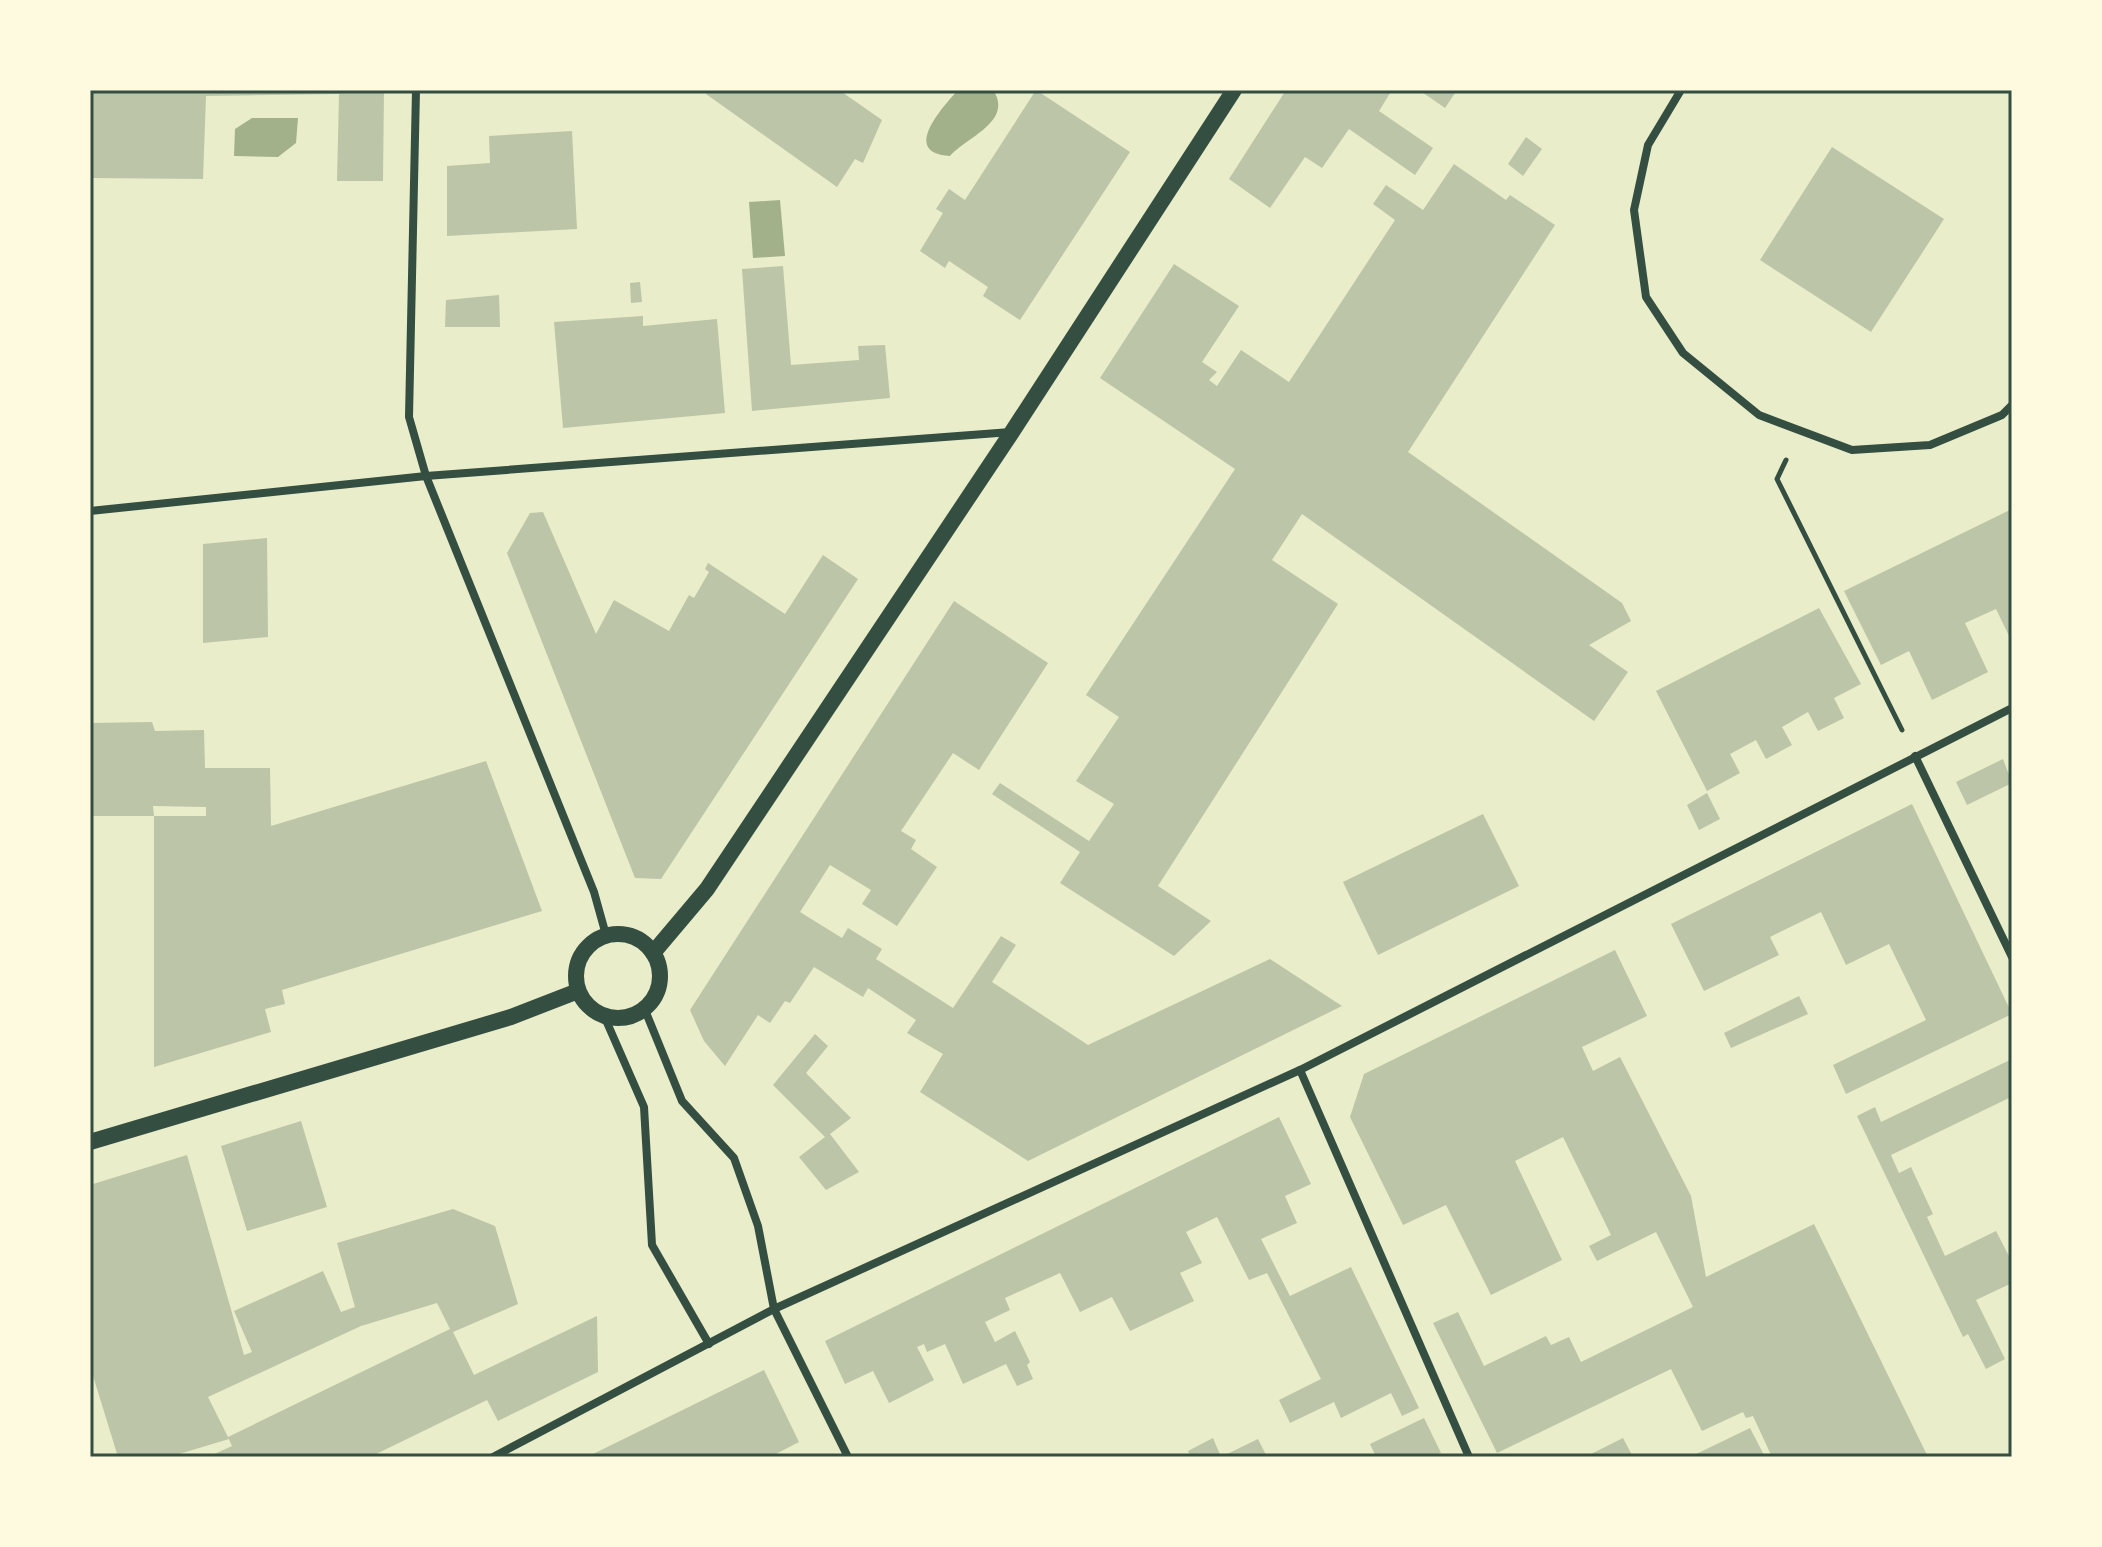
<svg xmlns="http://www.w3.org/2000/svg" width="2102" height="1547" viewBox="0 0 2102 1547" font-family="Raleway,sans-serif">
	<rect width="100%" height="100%" fill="#e9edc9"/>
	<!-- water -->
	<g fill="#a3b18a">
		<path d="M 958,90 L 993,90 C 1014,121 967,137 950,156 C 900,153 943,107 958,90 Z"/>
		<path d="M 252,118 L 298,118 L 296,143 L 278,157 L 234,156 L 235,129 Z"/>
		<path d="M 780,200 L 785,256 L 753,258 L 749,202 Z"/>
	</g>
	<!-- building -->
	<g fill="#bcc5a7" fill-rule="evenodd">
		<path d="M 90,90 L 384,90 L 383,181 L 337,181 L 339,94 L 206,96 L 203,179 L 90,178 Z"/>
		<path d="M 709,90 L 839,90 L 882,120 L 863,163 L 855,159 L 837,187 L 706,94 Z"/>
		<path d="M 1036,90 L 1130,152 L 1020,320 L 983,296 L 988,287 L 949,261 L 945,268 L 920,251 L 943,213 L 936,209 L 949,189 L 965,200 Z"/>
		<path d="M 1286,90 L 1392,90 L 1379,111 L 1433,148 L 1415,175 L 1349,129 L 1322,168 L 1305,157 L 1270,208 L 1229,179 Z"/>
		<path d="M 1419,90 L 1457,90 L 1445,108 Z"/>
		<path d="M 572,131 L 577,229 L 447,236 L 447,166 L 490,163 L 489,136 Z"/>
		<path d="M 1526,137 L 1542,149 L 1523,176 L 1508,164 Z"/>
		<path d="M 1832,147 L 1944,219 L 1871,332 L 1760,260 Z"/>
		<path d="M 1454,164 L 1506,200 L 1510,195 L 1555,225 L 1408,452 L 1622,603 L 1631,621 L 1589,645 L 1628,672 L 1594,721 L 1302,514 L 1272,560 L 1338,604 L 1158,886 L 1211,921 L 1174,956 L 1060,883 L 1080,852 L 992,794 L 1000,783 L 1089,841 L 1114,804 L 1076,781 L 1119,717 L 1086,695 L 1235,469 L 1100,378 L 1174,264 L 1239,306 L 1202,362 L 1217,372 L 1209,380 L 1217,386 L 1241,350 L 1289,382 L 1395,220 L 1373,204 L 1386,185 L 1423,210 Z"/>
		<path d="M 783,266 L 791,365 L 859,360 L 858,346 L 885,345 L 890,398 L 752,411 L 742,269 Z"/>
		<path d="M 640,282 L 642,302 L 631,303 L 630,283 Z"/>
		<path d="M 499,295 L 500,327 L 445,327 L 446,300 Z"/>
		<path d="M 643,316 L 643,326 L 717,319 L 725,413 L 563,428 L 554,322 Z"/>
		<path d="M 2012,509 L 2012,642 L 1996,609 L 1965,623 L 1988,672 L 1932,700 L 1909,651 L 1881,665 L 1844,591 Z"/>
		<path d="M 543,512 L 596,634 L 614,600 L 669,631 L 689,595 L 694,598 L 709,572 L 705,569 L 708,563 L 785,614 L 823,555 L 858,579 L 661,879 L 635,878 L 507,553 L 530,513 Z"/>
		<path d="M 267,538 L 268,637 L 203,643 L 203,544 Z"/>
		<path d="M 954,601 L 1048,663 L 979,770 L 953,753 L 901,831 L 916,840 L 911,849 L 937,867 L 897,926 L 862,904 L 871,890 L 830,865 L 800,912 L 842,938 L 848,928 L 882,949 L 876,959 L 953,1008 L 1001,936 L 1016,945 L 992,982 L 1088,1045 L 1270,959 L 1342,1006 L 1028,1161 L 920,1092 L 943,1054 L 907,1033 L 916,1020 L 868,988 L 863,997 L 814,967 L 790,1003 L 785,1001 L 770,1023 L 758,1015 L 725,1066 L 704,1041 L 690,1010 Z"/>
		<path d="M 1819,608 L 1861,684 L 1834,698 L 1844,718 L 1818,731 L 1808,712 L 1782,727 L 1792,745 L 1766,759 L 1756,740 L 1730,754 L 1740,773 L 1707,791 L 1656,691 Z"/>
		<path d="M 152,722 L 155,731 L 204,730 L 205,768 L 270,768 L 271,826 L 486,761 L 542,911 L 282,990 L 285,1004 L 265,1009 L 271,1032 L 154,1067 L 154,816 L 206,816 L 206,807 L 153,806 L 154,816 L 90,816 L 90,723 Z"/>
		<path d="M 2003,759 L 2012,783 L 1967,805 L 1956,782 Z"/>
		<path d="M 1707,793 L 1720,819 L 1699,830 L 1687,805 Z"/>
		<path d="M 1912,804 L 2012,1014 L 1846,1094 L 1833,1065 L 1926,1020 L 1889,944 L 1846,965 L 1821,912 L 1770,937 L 1779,955 L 1704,991 L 1671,924 Z"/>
		<path d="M 1483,814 L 1519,886 L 1378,955 L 1343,882 Z"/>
		<path d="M 1615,950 L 1647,1016 L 1582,1047 L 1593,1071 L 1620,1057 L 1691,1196 L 1706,1277 L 1814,1224 L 1928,1457 L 1772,1457 L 1753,1416 L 1746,1418 L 1743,1412 L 1702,1431 L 1671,1369 L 1497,1453 L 1433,1323 L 1458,1312 L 1484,1366 L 1546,1336 L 1551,1345 L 1569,1337 L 1581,1362 L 1693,1307 L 1656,1232 L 1597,1261 L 1589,1246 L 1611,1235 L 1563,1137 L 1515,1161 L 1562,1260 L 1491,1295 L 1446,1205 L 1403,1225 L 1350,1117 L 1364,1074 Z"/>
		<path d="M 1799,996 L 1808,1014 L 1731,1048 L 1724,1033 Z"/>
		<path d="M 815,1034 L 828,1046 L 806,1073 L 851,1118 L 830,1134 L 859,1172 L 826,1190 L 799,1157 L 825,1137 L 773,1085 Z"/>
		<path d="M 2012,1059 L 2012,1104 L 2009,1098 L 1891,1155 L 1899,1173 L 1911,1167 L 1933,1214 L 1927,1217 L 1945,1256 L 1996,1231 L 2012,1262 L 2012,1283 L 1976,1300 L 2005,1359 L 1986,1369 L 1968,1334 L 1963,1337 L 1857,1116 L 1875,1107 L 1881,1122 Z"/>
		<path d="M 1279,1117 L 1311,1184 L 1285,1196 L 1297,1223 L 1261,1239 L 1290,1296 L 1351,1267 L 1419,1408 L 1402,1416 L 1391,1393 L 1341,1418 L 1334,1402 L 1290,1423 L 1279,1400 L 1321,1379 L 1267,1273 L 1249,1280 L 1217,1217 L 1186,1232 L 1202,1263 L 1180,1273 L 1194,1301 L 1130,1331 L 1112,1297 L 1080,1312 L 1060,1273 L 1005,1298 L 1010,1310 L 985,1322 L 995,1342 L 1015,1331 L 1030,1362 L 1027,1365 L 1033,1379 L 1017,1386 L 1006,1364 L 963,1384 L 945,1344 L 927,1352 L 924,1344 L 917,1347 L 934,1380 L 903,1396 L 889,1403 L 873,1371 L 845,1384 L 825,1341 Z"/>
		<path d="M 301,1121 L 327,1207 L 247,1231 L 221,1146 Z"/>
		<path d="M 187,1155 L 244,1355 L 252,1352 L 234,1311 L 323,1271 L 341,1312 L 355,1307 L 337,1243 L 453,1209 L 495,1226 L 518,1304 L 453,1332 L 474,1375 L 597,1316 L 598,1372 L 498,1421 L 487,1400 L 370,1457 L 208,1457 L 232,1446 L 229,1439 L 169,1457 L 118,1457 L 90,1366 L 90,1185 ZM 437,1303 L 450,1329 L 228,1437 L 208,1397 L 361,1326 Z"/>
		<path d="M 764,1370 L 799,1442 L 770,1457 L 587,1457 Z"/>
		<path d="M 1424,1418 L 1441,1453 L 1432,1457 L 1376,1457 L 1370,1444 Z"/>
		<path d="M 1750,1428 L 1765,1457 L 1690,1457 Z"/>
		<path d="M 1213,1438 L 1221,1457 L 1191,1457 L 1188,1451 Z"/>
		<path d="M 1623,1438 L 1633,1457 L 1592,1457 L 1591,1454 Z"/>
		<path d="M 1258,1439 L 1267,1457 L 1221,1457 Z"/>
	</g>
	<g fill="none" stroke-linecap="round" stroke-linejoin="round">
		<!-- path -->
		<path stroke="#344e41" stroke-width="5" d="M 1786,460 L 1777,479 L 1902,730"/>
		<!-- minor -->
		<g stroke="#344e41" stroke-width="8">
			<path d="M 416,90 L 409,417 L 426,476 L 594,892 L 606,935"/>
			<path d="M 1681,90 L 1648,145 L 1634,210 L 1646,297 L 1683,353 L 1759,415 L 1852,450 L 1930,445 L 2002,415 L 2012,405"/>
			<path d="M 90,511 L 426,476 L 1011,432"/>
			<path d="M 1915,756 L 2012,957"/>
			<path d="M 645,1010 L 682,1101 L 734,1158 L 758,1226 L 774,1309 L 848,1457"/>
			<path d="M 605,1018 L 644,1107 L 652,1245 L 709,1344"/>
			<path d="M 1300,1070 L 1469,1457"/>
			<path d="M 493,1457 L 774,1309 L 1300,1070 L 2012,708"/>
		</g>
		<!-- secondary -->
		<g stroke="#344e41" stroke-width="16">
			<circle cx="618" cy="976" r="42"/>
			<path d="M 653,953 L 707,889 L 1012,432 L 1234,90"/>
			<path d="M 90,1142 L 511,1017 L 578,991"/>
		</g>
	</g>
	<!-- border -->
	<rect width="2102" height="1547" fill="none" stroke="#fefae0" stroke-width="184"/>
	<rect x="92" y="92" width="1918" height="1363" fill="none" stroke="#344e41" stroke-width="3"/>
</svg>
